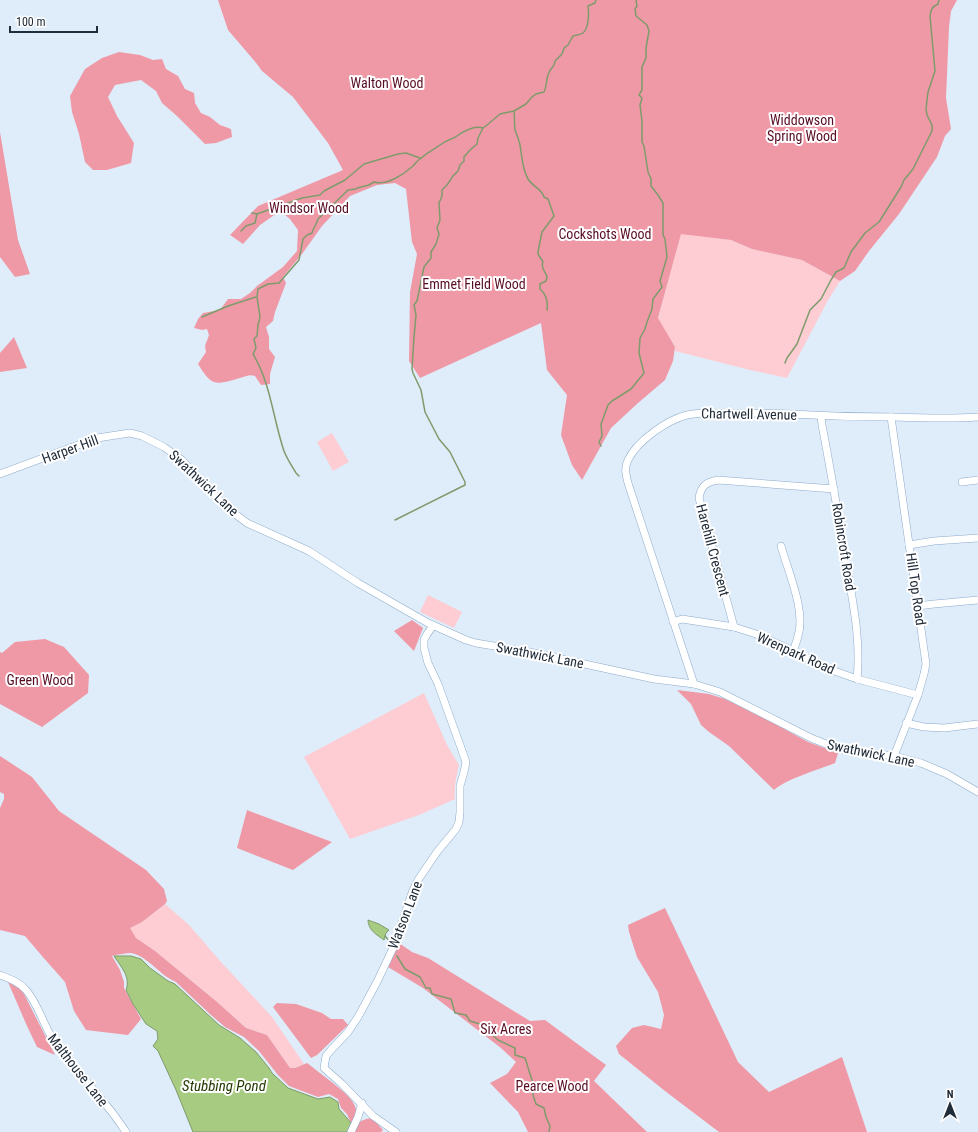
<svg xmlns="http://www.w3.org/2000/svg" width="978" height="1132" viewBox="0 0 978 1132" font-family="'Roboto Condensed',sans-serif">
	<rect width="100%" height="100%" fill="#dfecf9"/>
	<!-- green -->
	<g fill="#fdcdd3">
		<path d="M 681,233 L 731,240 L 752,249 L 802,260 L 840,281 L 827,302 L 787,378 L 750,370 L 675,351 L 675,347 L 658,319 Z"/>
		<path d="M 332,433 L 349,462 L 333,471 L 317,442 Z"/>
		<path d="M 428,595 L 462,612 L 454,628 L 420,612 Z"/>
		<path d="M 424,693 L 447,745 L 459,765 C 456,777 454,787 455,799 L 419,815 L 350,839 L 304,757 Z"/>
		<path d="M 165,904 L 189,925 L 221,962 L 272,1017 L 304,1064 L 295,1068 L 290,1068 L 267,1035 L 246,1028 L 216,1001 L 155,951 L 136,938 L 129,928 L 142,922 Z"/>
	</g>
	<!-- forest -->
	<g fill="#ef99a7">
		<path d="M 218,0 L 957,0 L 951,11 L 949,27 L 946,98 L 951,129 L 945,136 L 937,157 L 899,214 L 869,251 L 855,271 L 840,281 L 802,260 L 752,249 L 731,240 L 681,234 L 658,318 L 675,347 L 673,361 L 665,380 L 638,403 L 611,428 L 582,480 L 572,465 L 561,435 L 567,395 L 547,370 L 541,323 L 420,378 L 409,361 L 410,292 L 417,254 L 412,242 L 406,189 L 395,183 L 377,185 L 350,196 L 322,226 L 302,254 L 283,277 L 286,283 L 275,312 L 273,321 L 266,327 L 269,337 L 269,349 L 275,357 L 270,374 L 270,384 L 261,385 L 255,376 C 250,374 246,376 240,378 C 215,385 212,387 198,364 L 206,352 L 205,346 L 209,335 L 207,329 L 202,330 L 194,328 L 198,319 L 203,313 L 220,310 L 228,299 L 241,299 L 250,293 L 257,286 L 283,267 L 297,251 L 298,230 L 290,219 L 280,211 L 260,225 L 243,244 L 230,235 L 258,206 L 343,170 L 328,143 L 293,97 L 262,71 L 257,64 L 228,30 Z"/>
		<path d="M 119,52 L 140,55 L 153,60 L 162,59 L 166,69 L 178,76 L 185,89 L 194,93 L 195,103 L 201,113 L 210,117 L 220,125 L 231,129 L 232,137 L 216,143 L 205,144 L 177,116 L 162,103 L 156,91 L 141,80 L 115,85 L 108,97 L 117,116 L 134,143 L 131,163 L 107,170 L 93,170 L 85,162 L 79,134 L 72,112 L 70,96 L 85,69 L 102,58 Z"/>
		<path d="M 0,132 L 18,240 L 30,274 L 15,277 L 0,257 Z"/>
		<path d="M 14,337 L 27,368 L 0,372 L 0,353 Z"/>
		<path d="M 412,620 L 423,628 L 414,651 L 394,631 Z"/>
		<path d="M 45,639 L 64,647 L 89,675 L 88,693 L 42,727 L 0,704 L 0,652 L 2,653 L 15,642 Z"/>
		<path d="M 677,690 L 709,694 L 725,699 L 759,715 L 808,742 L 838,753 L 835,763 C 820,769 786,779 774,790 L 729,746 L 709,732 L 701,725 L 691,704 Z"/>
		<path d="M 0,756 L 32,777 L 59,811 L 146,870 L 164,889 L 167,901 L 165,904 L 142,922 L 130,928 L 136,938 L 155,951 L 216,1001 L 246,1028 L 267,1035 L 290,1068 L 295,1068 L 307,1063 C 314,1068 321,1074 329,1080 C 340,1089 368,1107 351,1123 L 347,1114 L 341,1108 L 338,1099 L 329,1094 L 318,1097 L 289,1086 L 278,1075 L 259,1051 L 244,1037 L 225,1027 L 211,1015 L 176,982 C 159,975 148,956 131,953 C 125,953 117,955 112,956 L 120,970 L 124,982 L 124,988 L 141,1019 L 128,1035 L 86,1030 L 74,1011 L 65,982 L 42,956 L 25,936 L 0,930 L 0,808 L 4,799 L 4,794 L 0,792 Z"/>
		<path d="M 247,810 L 332,842 L 293,870 L 237,848 Z"/>
		<path d="M 665,908 L 738,1062 L 769,1092 L 842,1057 L 867,1132 L 719,1132 L 665,1091 L 619,1054 L 616,1046 L 632,1028 L 644,1025 L 661,1029 L 664,1015 L 658,992 L 637,957 L 629,932 L 628,925 Z"/>
		<path d="M 399,943 L 412,952 L 428,958 L 530,1021 L 545,1020 L 606,1065 L 594,1081 L 647,1132 L 528,1132 L 518,1112 L 490,1083 L 507,1074 L 516,1062 L 501,1048 L 423,988 L 388,967 Z"/>
		<path d="M 8,982 L 22,990 L 55,1055 L 37,1047 L 27,1026 Z"/>
		<path d="M 277,1003 L 296,1004 L 322,1013 L 331,1019 L 343,1019 L 348,1025 L 317,1055 L 311,1058 L 273,1007 Z"/>
		<path d="M 372,1118 L 383,1130 L 381,1132 L 354,1132 C 359,1121 360,1120 372,1118 Z"/>
	</g>
	<!-- water -->
	<g fill="#a8cb82" stroke="#7f9b6c">
		<path d="M 368,920 L 379,924 L 389,930 L 386,933 L 384,940 C 377,935 368,930 368,920 Z"/>
		<path d="M 114,956 L 131,956 L 141,959 L 150,968 L 168,981 L 175,984 L 219,1025 L 240,1038 L 256,1052 L 269,1068 L 272,1073 L 288,1088 L 318,1099 L 330,1097 L 338,1102 L 339,1109 L 347,1118 L 351,1123 L 347,1132 L 193,1132 L 176,1090 L 158,1051 L 153,1046 L 158,1039 L 157,1031 L 146,1024 L 133,1004 L 126,990 C 131,977 121,967 114,956 Z"/>
	</g>
	<g fill="none" stroke-linecap="round" stroke-linejoin="round">
		<!-- stream -->
		<g stroke="#7f9b6c" stroke-width="1.5">
			<path d="M 514,111 C 515,118 514,124 515,130 C 517,135 519,140 520,145 C 522,156 522,169 528,179 C 532,186 542,189 544,197 L 548,199 L 554,216 L 542,232 L 538,252 L 538,254 L 543,262 C 540,268 546,272 547,277 L 546,281 L 540,284 L 540,289 C 546,294 548,302 547,310"/>
			<path d="M 252,213 L 257,214"/>
			<path d="M 241,231 L 246,226 L 255,223 L 257,214 L 302,198 L 320,195 L 324,191 L 345,180 L 364,164 L 398,154 L 406,153 L 420,158"/>
			<path d="M 202,317 L 228,306 L 256,297"/>
			<path d="M 785,363 L 787,358 L 797,344 L 810,310 L 821,299 L 831,280 L 836,272 L 844,268 L 851,252 L 865,233 L 879,222 L 901,187 L 904,180 L 913,169 L 932,131 L 932,125 L 927,115 L 926,109 L 928,92 L 935,71 L 930,16 C 931,9 932,7 938,4 L 939,0"/>
			<path d="M 601,446 L 599,442 L 602,436 L 601,424 L 608,405 L 612,401 L 631,389 L 644,373 L 639,353 L 640,338 L 645,329 L 647,322 L 652,309 L 653,299 L 662,287 L 660,281 L 667,257 L 665,239 L 663,235 L 663,203 L 658,195 L 651,186 L 651,179 L 648,172 L 644,146 L 642,142 L 642,121 L 640,105 L 642,98 L 639,95 L 642,90 L 642,67 L 646,58 L 646,48 L 649,31 L 647,25 L 636,16 L 635,9 L 637,6 L 636,0"/>
			<path d="M 299,476 L 296,473 C 292,466 287,459 284,451 C 273,419 271,384 253,354 L 256,348 L 254,339 L 257,336 L 258,325 L 260,317 L 257,297 L 258,289 L 268,284 L 279,283 L 299,260 L 303,239 L 307,235 L 312,233 C 313,228 317,224 318,219 L 348,190 L 356,189 L 357,188 L 369,185 L 374,182 C 387,186 404,174 413,166 C 416,163 417,161 420,159 C 426,153 436,148 443,143 C 447,140 453,139 457,136 C 464,131 474,125 483,128"/>
			<path d="M 395,520 L 465,485 L 465,482 L 450,452 L 439,439 L 425,412 L 421,390 L 413,373 L 412,369 L 414,337 L 416,315 L 414,305 L 417,301 L 424,267 L 431,258 L 431,252 L 436,244 L 439,234 L 437,228 L 440,220 L 439,203 L 442,196 L 442,190 L 447,185 L 453,176 L 458,171 L 460,165 L 464,161 L 464,157 L 470,150 L 477,144 L 478,138 L 483,128 L 487,125 L 500,114 L 514,111 L 526,104 L 532,97 L 536,94 L 544,92 C 547,86 546,81 548,75 C 549,69 555,67 555,61 L 562,54 L 564,48 L 568,45 L 573,36 C 577,35 580,35 583,33 C 589,28 589,13 588,6 L 595,3 L 596,0"/>
			<path d="M 385,936 L 391,943 L 391,946"/>
			<path d="M 397,956 L 405,969 L 420,977 L 426,988 L 430,988 L 432,994 L 451,999 L 455,1013 L 466,1015 L 470,1021 L 480,1024 L 483,1029 L 488,1031 L 498,1040 L 515,1048 L 515,1055 L 525,1058 L 532,1080 L 533,1088 L 533,1095 L 536,1104 L 544,1108 L 546,1117 L 550,1126 L 549,1132"/>
		</g>
		<defs>
			<g id="minor">
				<path d="M 821,416 L 822,425 C 831,472 839,519 847,567 C 853,604 861,640 857,679"/>
				<path d="M 891,417 L 926,664 L 924,674 L 918,695 L 894,756"/>
				<path d="M 0,474 L 97,438 L 130,433 L 142,436 L 164,447 L 182,460 L 226,507 L 247,523 L 309,551 L 358,583 L 428,623 L 466,640 L 476,643 L 529,652 L 654,679 L 694,684 L 720,692 L 811,738 L 836,748 L 853,751 L 894,756 L 921,763 L 947,774 L 978,792"/>
				<path d="M 962,482 L 978,480"/>
				<path d="M 909,545 L 934,541 L 978,538"/>
				<path d="M 781,546 C 788,571 806,611 798,636 C 797,641 795,646 793,651"/>
				<path d="M 918,606 L 934,604 L 978,600"/>
				<path d="M 673,622 L 682,619 L 734,627 L 756,634 L 793,651 L 829,669 L 857,679 L 918,695"/>
				<path d="M 734,627 L 699,498 C 701,486 706,482 718,480 L 834,489"/>
				<path d="M 694,684 L 628,483 C 626,475 624,468 628,460 C 637,441 667,420 687,415 C 699,412 711,413 723,413 C 746,413 768,413 790,414 C 824,416 859,417 893,417 C 922,418 950,419 978,417"/>
				<path d="M 906,723 L 924,727 L 944,728 L 978,724"/>
				<path d="M 0,975 C 10,979 19,982 26,990 C 39,1005 43,1025 54,1041 C 70,1063 89,1083 106,1105 C 113,1113 120,1123 126,1132"/>
				<path d="M 351,1132 L 358,1117 L 362,1103"/>
				<path d="M 396,1132 L 373,1116 L 342,1084 L 324,1068 L 326,1056 L 331,1050 L 348,1032 L 358,1017 L 377,982 L 394,946 L 413,890 L 418,880 L 437,852 L 456,829 L 459,822 L 460,812 L 460,786 L 464,772 L 466,762 L 460,745 L 438,684 L 428,663 L 424,648 L 424,640 L 427,634 L 433,626"/>
			</g>
		</defs>
		<!-- minor casing -->
		<use href="#minor" stroke="#8cabcb" stroke-width="8"/>
		<!-- minor -->
		<use href="#minor" stroke="#fff" stroke-width="7"/>
	</g>
	<g text-anchor="middle" dominant-baseline="central" stroke-width="4" stroke-linejoin="round" paint-order="stroke">
		<!-- park labels -->
		<g font-size="14" fill="#580c23" stroke="#fff">
			<text x="387" y="83">Walton Wood</text>
			<text x="802" y="120">Widdowson<tspan x="802" dy="16">Spring Wood</tspan></text>
			<text x="309" y="208">Windsor Wood</text>
			<text x="605" y="234">Cockshots Wood</text>
			<text x="474" y="284">Emmet Field Wood</text>
			<text x="40" y="680">Green Wood</text>
			<text x="506" y="1029">Six Acres</text>
			<text x="552" y="1086">Pearce Wood</text>
		</g>
		<!-- street labels -->
		<g font-size="14" fill="#202c39" stroke="#fff">
			<text transform="translate(749 414) rotate(1)">Chartwell Avenue</text>
			<text transform="translate(70 449) rotate(-20)">Harper Hill</text>
			<text transform="translate(204 483) rotate(43)">Swathwick Lane</text>
			<text transform="translate(844 547) rotate(81)">Robincroft Road</text>
			<text transform="translate(713 550) rotate(75)">Harehill Crescent</text>
			<text transform="translate(916 589) rotate(82)">Hill Top Road</text>
			<text transform="translate(796 653) rotate(24)">Wrenpark Road</text>
			<text transform="translate(540 655) rotate(11)">Swathwick Lane</text>
			<text transform="translate(871 753) rotate(12)">Swathwick Lane</text>
			<text transform="translate(405 915) rotate(-69)">Watson Lane</text>
			<text transform="translate(78 1070) rotate(52)">Malthouse Lane</text>
		</g>
		<!-- water labels -->
		<g font-size="15" font-style="italic" fill="#253a04" stroke="#fff">
			<text x="224" y="1086">Stubbing Pond</text>
		</g>
	</g>
	<!-- north arrow -->
	<g transform="translate(950 1104)" stroke="#ffffff" stroke-width="3" paint-order="stroke">
	<path d="M0-3L7 15L0 10L-7 15Z" fill="#202c39"/>
	<text y="-6" font-size="11" font-weight="bold" text-anchor="middle" fill="#202c39">N</text>
	</g>
	<!-- scale -->
	<path d="M10 26v6h87v-6" fill="none" stroke="#202c39" stroke-width="2"/>
	<text x="16" y="26" font-size="12" fill="#202c39" stroke="#ffffff" stroke-width="3" paint-order="stroke">100 m</text>
</svg>
